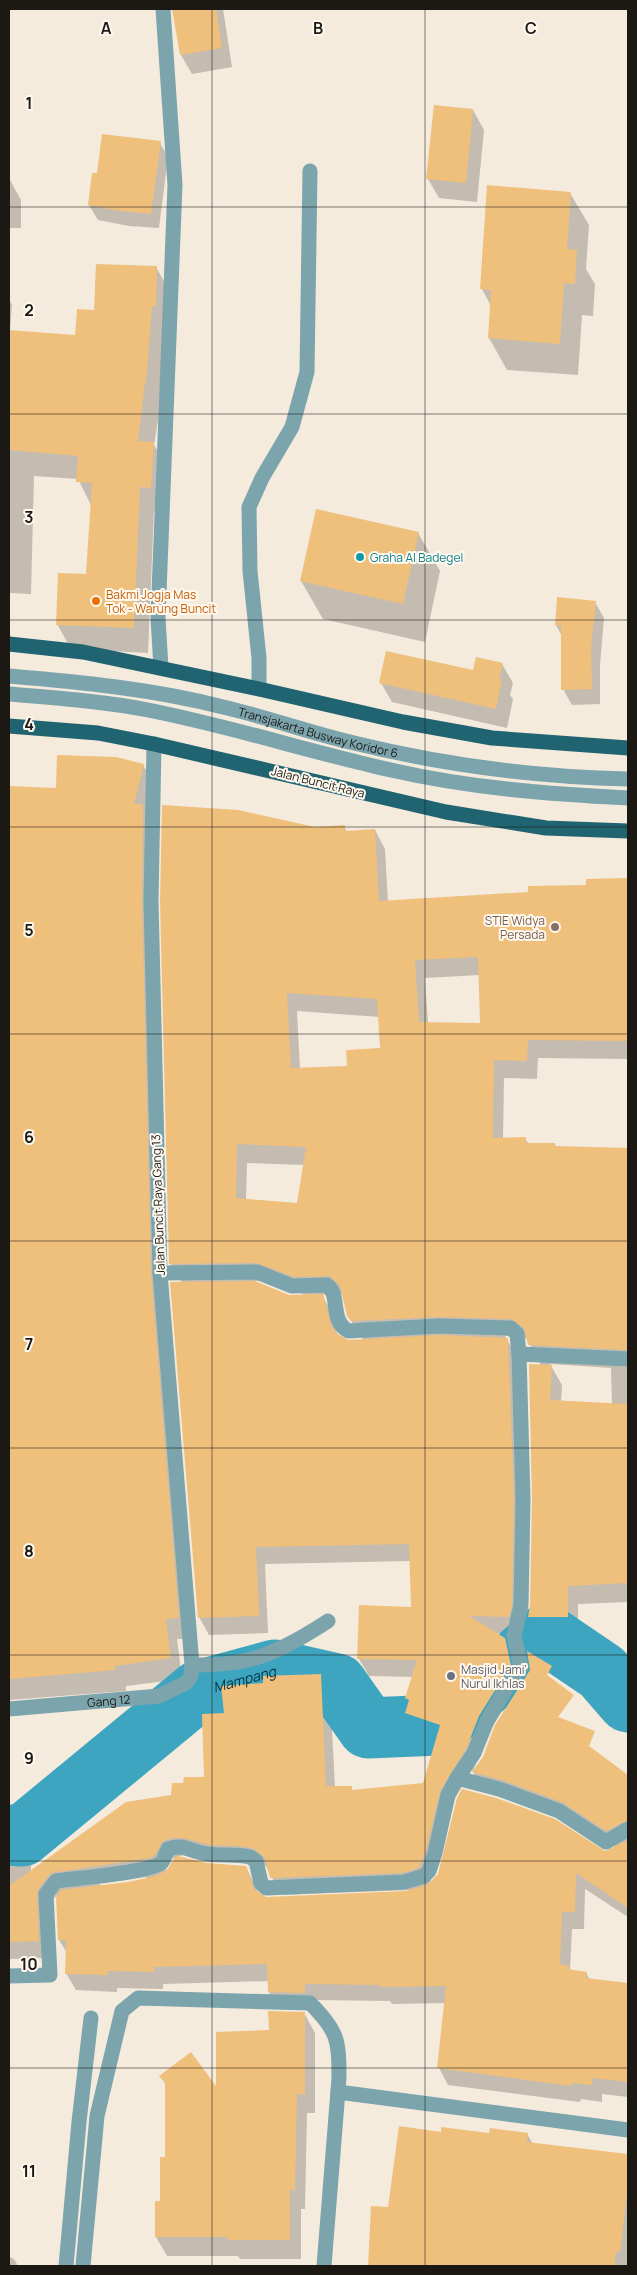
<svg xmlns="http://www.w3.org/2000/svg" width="637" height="2275" viewBox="0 0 637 2275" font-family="Manrope,sans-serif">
	<rect width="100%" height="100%" fill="#f5ebdd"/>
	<!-- shadow -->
	<g fill="#0003" fill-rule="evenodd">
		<path d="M 173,9 L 223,9 L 232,67 L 192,74 L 181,55 Z"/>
		<path d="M 473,110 L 484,130 L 477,202 L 439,198 L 428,179 Z"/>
		<path d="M 160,143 L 168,157 L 159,228 L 129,226 L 98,220 L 89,205 L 98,175 Z"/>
		<path d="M 9,178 L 21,200 L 21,228 L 9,228 L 9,235 Z"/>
		<path d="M 570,193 L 589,225 L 586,269 L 595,284 L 593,316 L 582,315 L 578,375 L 507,370 L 489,338 L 491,306 L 482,289 Z"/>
		<path d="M 156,267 L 170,292 L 160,408 L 154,445 L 168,468 L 165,512 L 154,511 L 148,653 L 71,649 L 57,624 L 87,576 L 92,507 L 78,479 L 34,476 L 31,594 L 9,593 L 9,299 L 12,305 L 10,331 L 76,337 L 96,311 Z"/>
		<path d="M 418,533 L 440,571 L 425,642 L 323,619 L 301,581 Z"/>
		<path d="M 595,602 L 604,618 L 600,665 L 600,704 L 572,705 L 563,689 L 562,636 L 556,625 Z"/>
		<path d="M 502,664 L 513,683 L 510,695 L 513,699 L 507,728 L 392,702 L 381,683 L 474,671 Z"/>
		<path d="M 143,765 L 155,786 L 162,1295 L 190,1639 L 177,1639 L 182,1679 L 126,1686 L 126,1691 L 9,1700 L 9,787 L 57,789 Z"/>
		<path d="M 344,826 L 347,832 L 375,830 L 385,849 L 388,902 L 529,893 L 588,886 L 588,880 L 628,880 L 628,1059 L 538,1058 L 537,1079 L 504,1078 L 503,1139 L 525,1139 L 529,1144 L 555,1144 L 556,1148 L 628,1149 L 628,1268 L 611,1269 L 611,1287 L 628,1288 L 628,1602 L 578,1604 L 578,1635 L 540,1635 L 529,1617 L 532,1605 L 541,1366 L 528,1340 L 523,1337 L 505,1336 L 516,1356 L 518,1633 L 487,1633 L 499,1681 L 509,1699 L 488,1734 L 473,1771 L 484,1757 L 516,1693 L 628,1777 L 628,1917 L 585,1889 L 584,1929 L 572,1929 L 570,1970 L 586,1973 L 590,1980 L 628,1984 L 628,2097 L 602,2094 L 602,2102 L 581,2099 L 580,2102 L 448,2085 L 439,2068 L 446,2003 L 392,2004 L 390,2001 L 314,2000 L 279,2009 L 269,1992 L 268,1981 L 163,1984 L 163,1989 L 117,1988 L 117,1992 L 76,1990 L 66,1973 L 67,1953 L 59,1940 L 57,1895 L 48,1906 L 48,1958 L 9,1959 L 9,1848 L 21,1848 L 31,1865 L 31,1871 L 173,1796 L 185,1785 L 205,1778 L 225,1715 L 264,1684 L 320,1675 L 330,1692 L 335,1787 L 351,1787 L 353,1791 L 424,1784 L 437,1738 L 416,1730 L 406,1713 L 409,1703 L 406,1698 L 413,1677 L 369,1676 L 359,1659 L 413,1608 L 411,1561 L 265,1564 L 268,1633 L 209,1635 L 199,1617 L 182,1283 L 170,1263 L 315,828 ZM 480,975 L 482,1025 L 428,1023 L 425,978 ZM 297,1011 L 380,1017 L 381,1049 L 349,1068 L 300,1069 ZM 247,1163 L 305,1165 L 298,1204 L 246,1200 ZM 251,1281 L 268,1281 L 308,1296 L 289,1296 ZM 342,1294 L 348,1316 L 364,1341 L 347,1342 L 338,1336 L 332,1313 L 322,1295 ZM 550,1364 L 611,1368 L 612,1405 L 561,1402 L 562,1385 ZM 472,1770 L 483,1789 L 573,1819 L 616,1847 L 605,1853 L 496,1799 L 460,1790 ZM 460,1790 L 462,1791 L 439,1875 L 430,1883 L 449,1808 ZM 183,1855 L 195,1855 L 266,1866 L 281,1895 L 411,1890 L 405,1893 L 266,1899 L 259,1894 L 246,1867 L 207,1865 L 165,1872 L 171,1859 ZM 146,1877 L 146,1879 L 128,1883 L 100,1886 L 100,1884 Z"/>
		<path d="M 304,2013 L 315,2033 L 315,2113 L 307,2113 L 305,2209 L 301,2209 L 301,2259 L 240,2259 L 238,2256 L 167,2256 L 156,2237 L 166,2158 L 166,2085 L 161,2076 L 218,2090 L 270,2031 Z"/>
		<path d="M 442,2134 L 527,2134 L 533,2144 L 628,2155 L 628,2266 L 370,2266 L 373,2207 L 389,2208 Z"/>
		<path d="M 9,2257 L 14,2259 L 18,2266 L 9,2266 Z"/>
	</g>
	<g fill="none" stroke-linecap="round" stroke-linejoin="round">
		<!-- river -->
		<path stroke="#3da5c0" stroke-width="61" id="s1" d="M 9,1835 L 22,1836 L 198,1691 L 275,1670 L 337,1684 L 368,1728 L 439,1725 L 546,1634 L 602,1672 L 628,1702"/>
	</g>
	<!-- building -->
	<g fill="#efbf7c" fill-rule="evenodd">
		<path d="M 172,9 L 216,9 L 222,48 L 180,55 Z"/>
		<path d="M 434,105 L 473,109 L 466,183 L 426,179 Z"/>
		<path d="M 102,134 L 161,141 L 151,214 L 120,211 L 88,205 L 92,173 L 97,173 Z"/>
		<path d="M 487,185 L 571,192 L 567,249 L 577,250 L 575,284 L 564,283 L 560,344 L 488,338 L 491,290 L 480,289 Z"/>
		<path d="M 96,264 L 157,266 L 156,306 L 152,306 L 146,383 L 145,383 L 138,441 L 154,442 L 151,488 L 140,487 L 134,628 L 56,625 L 58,573 L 86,574 L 92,483 L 76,482 L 78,456 L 9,450 L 9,330 L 75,335 L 77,309 L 94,310 Z"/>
		<path d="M 316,509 L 419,532 L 403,604 L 300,581 Z"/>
		<path d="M 557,597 L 596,601 L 591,648 L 592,689 L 561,690 L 561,626 L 555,625 Z"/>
		<path d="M 386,651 L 473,670 L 476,657 L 503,663 L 499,678 L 502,679 L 496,709 L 379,683 Z"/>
		<path d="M 57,755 L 116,757 L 144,764 L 134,804 L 143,804 L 142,901 L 151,1273 L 179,1618 L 166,1619 L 171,1658 L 115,1666 L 115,1670 L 9,1679 L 9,786 L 56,788 Z"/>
		<path d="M 162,805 L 238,810 L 315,827 L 345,825 L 345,831 L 375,829 L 379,901 L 528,892 L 528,886 L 586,885 L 586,879 L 628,878 L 628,1041 L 528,1040 L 527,1061 L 494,1060 L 493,1138 L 526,1137 L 526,1143 L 555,1143 L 555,1146 L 628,1148 L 628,1350 L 528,1345 L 524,1328 L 511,1319 L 439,1317 L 351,1321 L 347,1316 L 340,1286 L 330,1276 L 294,1277 L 257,1263 L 169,1264 L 160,901 ZM 478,957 L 480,1023 L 419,1022 L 415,960 ZM 287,993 L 377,999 L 380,1048 L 346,1050 L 347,1066 L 291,1068 ZM 237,1144 L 306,1147 L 297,1203 L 236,1198 Z"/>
		<path d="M 255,1281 L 289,1295 L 323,1294 L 331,1325 L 336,1333 L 348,1340 L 439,1335 L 508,1338 L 514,1500 L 512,1604 L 509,1617 L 469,1616 L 505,1638 L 511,1665 L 479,1716 L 466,1749 L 440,1791 L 426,1850 L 419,1868 L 402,1873 L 270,1878 L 265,1858 L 255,1849 L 239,1846 L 209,1845 L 184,1838 L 172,1838 L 162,1842 L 155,1855 L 150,1858 L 51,1873 L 39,1888 L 37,1894 L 39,1941 L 9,1942 L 9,1886 L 126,1802 L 171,1795 L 172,1783 L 183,1783 L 184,1777 L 204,1777 L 202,1714 L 224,1713 L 221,1686 L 263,1683 L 263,1676 L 321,1674 L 326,1786 L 352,1786 L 352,1790 L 423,1783 L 440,1725 L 405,1713 L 409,1700 L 405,1698 L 417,1660 L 357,1659 L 359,1605 L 411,1607 L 409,1544 L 256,1547 L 259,1616 L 198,1618 L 170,1282 Z"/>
		<path d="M 529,1364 L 552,1365 L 550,1400 L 628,1404 L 628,1583 L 568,1586 L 568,1617 L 528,1617 L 530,1605 L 532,1500 Z"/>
		<path d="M 527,1651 L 552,1666 L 547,1675 L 574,1695 L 558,1717 L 595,1731 L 589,1746 L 628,1775 L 628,1820 L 606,1831 L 562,1802 L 502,1780 L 472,1772 L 483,1757 L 495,1725 L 530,1670 Z"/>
		<path d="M 462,1789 L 496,1798 L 555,1819 L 605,1851 L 628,1840 L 628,1908 L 576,1873 L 575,1912 L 562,1912 L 560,1964 L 569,1966 L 568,1969 L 587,1972 L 586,1978 L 628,1983 L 628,2082 L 593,2078 L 592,2085 L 571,2083 L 571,2086 L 437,2068 L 446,1986 L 381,1987 L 381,1985 L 305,1984 L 305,1993 L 268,1992 L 267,1964 L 154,1967 L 154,1972 L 108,1971 L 108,1975 L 65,1974 L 66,1940 L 58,1940 L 56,1897 L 61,1890 L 128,1882 L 156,1876 L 167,1870 L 175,1857 L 178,1856 L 207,1863 L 246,1866 L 254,1889 L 266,1897 L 406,1891 L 427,1885 L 438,1874 L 457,1798 Z"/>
		<path d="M 268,2011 L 305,2012 L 305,2094 L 297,2094 L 295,2190 L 290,2190 L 290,2240 L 228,2240 L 228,2237 L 155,2237 L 155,2201 L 160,2201 L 160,2157 L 165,2157 L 165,2083 L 159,2076 L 191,2052 L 216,2086 L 216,2032 L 269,2030 Z"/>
		<path d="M 399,2126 L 441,2132 L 441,2127 L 489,2133 L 490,2128 L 528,2133 L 527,2142 L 628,2154 L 628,2183 L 620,2252 L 616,2252 L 614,2266 L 368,2266 L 371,2206 L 388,2207 Z"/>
	</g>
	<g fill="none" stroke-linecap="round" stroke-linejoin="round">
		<!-- minor -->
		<g stroke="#7ba4ad" stroke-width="15">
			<path d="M 161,668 L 158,618 L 175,185 L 163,9"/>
			<path id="s2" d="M 9,676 C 80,682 153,689 223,707 C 267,717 310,733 354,743 C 444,765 536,777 628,779"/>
			<path d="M 259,689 L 259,658 L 250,571 L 249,507 L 262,478 L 292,427 L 307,372 L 310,171"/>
			<path d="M 9,694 C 55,698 102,701 148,710 C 230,726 310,752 391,770 C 469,788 549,794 628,798"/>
			<path d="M 160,1273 L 257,1272 L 292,1286 L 327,1285 C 341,1295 329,1319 348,1331 L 439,1326 L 511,1328 L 517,1334 L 519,1354"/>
			<path d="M 192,1665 C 207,1665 222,1665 238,1662 C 270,1657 302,1638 328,1621"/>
			<path id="s3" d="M 9,1709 L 159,1696 L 186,1683 L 191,1676 L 192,1665 L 160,1273 L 151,901 L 154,744"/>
			<path d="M 457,1778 L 474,1753 L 487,1721 L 513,1677 L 521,1667 L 514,1636 L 521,1605 L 523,1500 L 519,1354 L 628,1359"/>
			<path d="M 9,1976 L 50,1975 L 46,1894 L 56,1881 C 76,1878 147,1873 161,1863 C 165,1860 165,1854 168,1849 C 184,1844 188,1850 202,1853 C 218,1857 234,1853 250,1857 L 256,1861 L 261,1883 L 266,1888 L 404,1882 L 424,1876 L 429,1871 L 435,1853 L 448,1795 L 457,1778 L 499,1789 L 559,1811 L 606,1842 L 628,1829"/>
			<path d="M 338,2092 L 628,2130"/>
			<path d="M 66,2266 L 79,2122 L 91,2018"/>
			<path d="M 83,2266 L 97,2116 L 122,2011 L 138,1998 L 310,2003 C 338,2031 339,2040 339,2078 L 324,2266"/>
		</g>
		<!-- major -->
		<g stroke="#206471" stroke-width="15">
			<path d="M 9,644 L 83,652 L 259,689 L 403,722 L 492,738 L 628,748"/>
			<path d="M 9,726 L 98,733 L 154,744 L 446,812 L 546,828 L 628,831"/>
		</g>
	</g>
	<!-- grid -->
	<path fill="none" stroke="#1c1914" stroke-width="1" stroke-opacity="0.55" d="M 212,9 L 212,2266M 425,9 L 425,2266M 9,207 L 628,207M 9,414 L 628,414M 9,620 L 628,620M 9,827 L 628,827M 9,1034 L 628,1034M 9,1241 L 628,1241M 9,1448 L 628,1448M 9,1655 L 628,1655M 9,1861 L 628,1861M 9,2068 L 628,2068"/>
	<!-- markers -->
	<circle fill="#0f9aa8" stroke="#fff9f0" stroke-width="2" cx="360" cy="557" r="5"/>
	<circle fill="#e8710a" stroke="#fff9f0" stroke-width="2" cx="96" cy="601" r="5"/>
	<circle fill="#8d6e63" stroke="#fff9f0" stroke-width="2" cx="555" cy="927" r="5"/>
	<circle fill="#6b7280" stroke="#fff9f0" stroke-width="2" cx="451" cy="1676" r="5"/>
	<g text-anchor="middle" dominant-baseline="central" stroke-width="4" stroke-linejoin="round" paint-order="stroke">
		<!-- culture labels -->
		<g font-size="12" fill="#0d838f" stroke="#fff9f0" text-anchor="start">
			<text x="370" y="557">Graha Al Badegel</text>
		</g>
		<!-- food labels -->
		<g font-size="12" fill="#c56008" stroke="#fff9f0" text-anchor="start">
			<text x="106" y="594">Bakmi Jogja Mas<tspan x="106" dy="14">Tok - Warung Buncit</tspan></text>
		</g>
		<!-- street labels -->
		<g font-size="12" fill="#1c1914" stroke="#fff9f0">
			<text stroke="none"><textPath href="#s2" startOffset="315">Transjakarta Busway Koridor 6</textPath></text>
			<text transform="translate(318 782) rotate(14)">Jalan Buncit Raya</text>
			<text transform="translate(158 1205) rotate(-92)">Jalan Buncit Raya Gang 13</text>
			<text stroke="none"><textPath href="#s3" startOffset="100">Gang 12</textPath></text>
		</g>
		<!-- education labels -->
		<g font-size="12" fill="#785e54" stroke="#fff9f0" text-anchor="end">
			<text x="545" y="920">STIE Widya<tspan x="545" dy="14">Persada</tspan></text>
		</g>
		<!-- worship labels -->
		<g font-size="12" fill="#5b616d" stroke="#fff9f0" text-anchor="start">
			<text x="461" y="1669">Masjid Jami'<tspan x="461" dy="14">Nurul Ikhlas</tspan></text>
		</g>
		<!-- water labels -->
		<g font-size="14" font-style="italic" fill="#002f3b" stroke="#fff9f0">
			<text stroke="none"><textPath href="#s1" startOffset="289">Mampang</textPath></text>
		</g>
	</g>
	<g font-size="16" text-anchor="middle" font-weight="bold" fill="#1c1914" stroke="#fff9f0" stroke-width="4" stroke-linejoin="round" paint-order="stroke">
		<text x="106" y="34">A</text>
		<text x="318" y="34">B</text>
		<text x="531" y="34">C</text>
		<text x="29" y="109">1</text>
		<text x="29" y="316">2</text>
		<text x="29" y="523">3</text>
		<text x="29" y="730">4</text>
		<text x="29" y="936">5</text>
		<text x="29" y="1143">6</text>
		<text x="29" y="1350">7</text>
		<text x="29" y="1557">8</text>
		<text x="29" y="1764">9</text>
		<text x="29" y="1970">10</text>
		<text x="29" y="2177">11</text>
	</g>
	<!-- border -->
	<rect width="637" height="2275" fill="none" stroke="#1c1914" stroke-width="20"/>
</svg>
